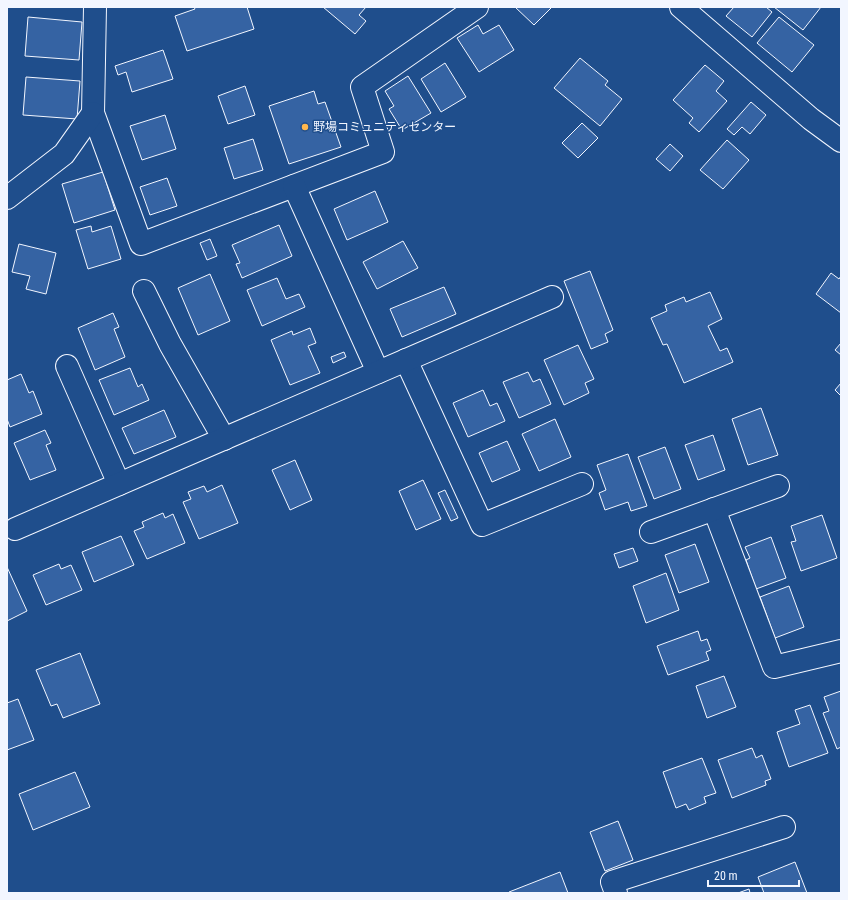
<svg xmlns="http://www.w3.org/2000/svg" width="848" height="900" viewBox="0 0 848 900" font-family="'Roboto Condensed','Noto Sans JP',sans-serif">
	<rect width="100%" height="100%" fill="#1f4e8c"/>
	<!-- building -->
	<g fill="#3563a3" stroke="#f2f6ff">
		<path d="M 194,7 L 247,7 L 254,29 L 187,51 L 175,16 L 195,9 Z"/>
		<path d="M 323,7 L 366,7 L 359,15 L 366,21 L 355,34 Z"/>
		<path d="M 515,7 L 552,7 L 534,25 Z"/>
		<path d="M 734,7 L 766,7 L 772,12 L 752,37 L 726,16 Z"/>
		<path d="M 774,7 L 821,7 L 803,30 Z"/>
		<path d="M 28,17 L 82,22 L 79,60 L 25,56 Z"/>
		<path d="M 779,17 L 814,45 L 792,72 L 757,43 Z"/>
		<path d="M 478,25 L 483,34 L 499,25 L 514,50 L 479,72 L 457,38 Z"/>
		<path d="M 163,50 L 173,79 L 132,92 L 126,72 L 118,75 L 115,66 Z"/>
		<path d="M 580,58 L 608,81 L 605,85 L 622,99 L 600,126 L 554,88 Z"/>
		<path d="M 445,63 L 466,97 L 441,112 L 421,79 Z"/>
		<path d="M 705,65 L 724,81 L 716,91 L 727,101 L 699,132 L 689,123 L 693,118 L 673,100 Z"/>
		<path d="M 408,76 L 431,113 L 402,130 L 389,109 L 394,106 L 385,91 Z"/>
		<path d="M 26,77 L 80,81 L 77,119 L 23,115 Z"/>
		<path d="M 245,86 L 255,115 L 228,124 L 218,96 Z"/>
		<path d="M 314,91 L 318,104 L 325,102 L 341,147 L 289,164 L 269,106 Z"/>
		<path d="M 751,102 L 766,115 L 750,134 L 742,127 L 734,135 L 727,129 Z"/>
		<path d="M 165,115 L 176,149 L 142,160 L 130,126 Z"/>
		<path d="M 582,123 L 598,138 L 578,158 L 562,143 Z"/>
		<path d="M 253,139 L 263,170 L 234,179 L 224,148 Z"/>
		<path d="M 727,140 L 749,160 L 723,189 L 700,170 Z"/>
		<path d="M 670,144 L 683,156 L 670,171 L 656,159 Z"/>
		<path d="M 103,172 L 115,210 L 74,223 L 62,184 Z"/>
		<path d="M 167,178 L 177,206 L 150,215 L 140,187 Z"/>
		<path d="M 375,191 L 388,222 L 347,240 L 334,209 Z"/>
		<path d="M 279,225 L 292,256 L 242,278 L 236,264 L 240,263 L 232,245 Z"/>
		<path d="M 91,226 L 92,232 L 111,226 L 121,259 L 88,269 L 76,230 Z"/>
		<path d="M 210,239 L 217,256 L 207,260 L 200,243 Z"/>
		<path d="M 403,241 L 418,268 L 377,289 L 363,262 Z"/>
		<path d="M 19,244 L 56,253 L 46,294 L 26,289 L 30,276 L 12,272 Z"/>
		<path d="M 590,271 L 613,330 L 605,334 L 608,342 L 591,349 L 564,281 Z"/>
		<path d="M 831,273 L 839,279 L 841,276 L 841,313 L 816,294 Z"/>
		<path d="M 210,274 L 230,321 L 198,335 L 178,288 Z"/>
		<path d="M 277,278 L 286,299 L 299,294 L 305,307 L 262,326 L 247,290 Z"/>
		<path d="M 444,287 L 456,314 L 402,337 L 390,309 Z"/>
		<path d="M 710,292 L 722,319 L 708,326 L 720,351 L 727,348 L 733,362 L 684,383 L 667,344 L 663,345 L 651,318 L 667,311 L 665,305 L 684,297 L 686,302 Z"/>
		<path d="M 113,313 L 119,327 L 114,329 L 125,357 L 95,370 L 78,328 Z"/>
		<path d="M 310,328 L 316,343 L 308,346 L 320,373 L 290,385 L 271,340 L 292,331 L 293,335 Z"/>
		<path d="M 841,343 L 841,355 L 835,350 Z"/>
		<path d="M 578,345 L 594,379 L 585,383 L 589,393 L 564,405 L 544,360 Z"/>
		<path d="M 344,352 L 346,357 L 333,363 L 331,357 Z"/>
		<path d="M 130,368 L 138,387 L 142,384 L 149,400 L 114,415 L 99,380 Z"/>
		<path d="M 528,372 L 533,382 L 540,379 L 551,404 L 519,418 L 503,382 Z"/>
		<path d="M 21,374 L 29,393 L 33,391 L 42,414 L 10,427 L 7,419 L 7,380 Z"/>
		<path d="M 841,383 L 841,396 L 835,390 Z"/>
		<path d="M 483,390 L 490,406 L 497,403 L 505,421 L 468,437 L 453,403 Z"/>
		<path d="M 761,408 L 778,455 L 748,465 L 732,419 Z"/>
		<path d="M 164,410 L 176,437 L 134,454 L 122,428 Z"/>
		<path d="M 555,419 L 571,457 L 539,471 L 522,434 Z"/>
		<path d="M 45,430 L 51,443 L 46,445 L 56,470 L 30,480 L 14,443 Z"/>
		<path d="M 713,435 L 725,470 L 698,480 L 685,445 Z"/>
		<path d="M 507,441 L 520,470 L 492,482 L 479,453 Z"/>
		<path d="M 665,447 L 681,489 L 654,499 L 638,457 Z"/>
		<path d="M 628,454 L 647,506 L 631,511 L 628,502 L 605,510 L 599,493 L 606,490 L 597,465 Z"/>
		<path d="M 295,460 L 312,500 L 290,510 L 272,470 Z"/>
		<path d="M 423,480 L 441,519 L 416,530 L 399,491 Z"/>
		<path d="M 222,485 L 238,523 L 199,539 L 183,502 L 191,499 L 188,492 L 204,486 L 207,492 Z"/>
		<path d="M 445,490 L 458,518 L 451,521 L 438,493 Z"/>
		<path d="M 163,513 L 165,518 L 173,514 L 185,543 L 147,559 L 134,531 L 144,527 L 142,522 Z"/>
		<path d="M 822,515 L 837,558 L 801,571 L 791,542 L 796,541 L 791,526 Z"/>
		<path d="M 121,536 L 134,565 L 94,582 L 82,552 Z"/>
		<path d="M 771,537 L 786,578 L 756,589 L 746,560 L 750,558 L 745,547 Z"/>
		<path d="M 695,544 L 709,582 L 679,593 L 665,555 Z"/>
		<path d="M 633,548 L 638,561 L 619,568 L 614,554 Z"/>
		<path d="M 59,564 L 61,569 L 71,565 L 82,590 L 46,605 L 33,575 Z"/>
		<path d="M 7,567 L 27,611 L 7,621 Z"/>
		<path d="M 666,573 L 679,610 L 646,623 L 633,586 Z"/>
		<path d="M 789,586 L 804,627 L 775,638 L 760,597 Z"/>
		<path d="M 698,631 L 701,641 L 707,639 L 711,650 L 706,652 L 709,660 L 668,675 L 657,646 Z"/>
		<path d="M 80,653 L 100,704 L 63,718 L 57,704 L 51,706 L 36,670 Z"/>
		<path d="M 724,676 L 736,707 L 707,718 L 696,686 Z"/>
		<path d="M 841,691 L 841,747 L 837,749 L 823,713 L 829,711 L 824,697 Z"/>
		<path d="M 18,699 L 34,740 L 7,750 L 7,703 Z"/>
		<path d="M 810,705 L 828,753 L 789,767 L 777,732 L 800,724 L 795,710 Z"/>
		<path d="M 752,748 L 756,758 L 762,755 L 771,779 L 765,781 L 766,785 L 732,798 L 718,760 Z"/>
		<path d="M 702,758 L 716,793 L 704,797 L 706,803 L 689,810 L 686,804 L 676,808 L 663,772 Z"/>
		<path d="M 75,772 L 90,807 L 33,830 L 19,794 Z"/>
		<path d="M 618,821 L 633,860 L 605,871 L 590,832 Z"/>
		<path d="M 795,862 L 807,893 L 764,893 L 758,877 Z"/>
		<path d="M 560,872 L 568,893 L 509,893 L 509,892 Z"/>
		<path d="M 749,889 L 750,893 L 738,893 Z"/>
	</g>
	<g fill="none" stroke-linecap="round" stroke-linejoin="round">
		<defs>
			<g id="minor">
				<path d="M 95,7 L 93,113 L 141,244 L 383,152 L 362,87 L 477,7"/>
				<path d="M 681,7 L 811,119 L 841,141"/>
				<path d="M 294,186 L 378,372"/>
				<path d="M 7,198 L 64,154 L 93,113"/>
				<path d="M 144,291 L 170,344 L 224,439"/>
				<path d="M 406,360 L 482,525 L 582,484"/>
				<path d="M 67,366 L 119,484"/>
				<path d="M 714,509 L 774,667 L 841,651"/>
				<path d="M 15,529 L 552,297"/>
				<path d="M 651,532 L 778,486"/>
				<path d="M 616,893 L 612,882 L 784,827"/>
			</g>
		</defs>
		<!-- minor casing -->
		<use href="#minor" stroke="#f2f6ff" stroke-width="24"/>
		<!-- minor -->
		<use href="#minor" stroke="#1f4e8c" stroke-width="22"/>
	</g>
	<!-- markers -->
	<circle fill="#ffb74d" stroke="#1f4e8c" stroke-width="1.5" cx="305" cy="127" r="4"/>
	<g text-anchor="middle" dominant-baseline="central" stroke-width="3" stroke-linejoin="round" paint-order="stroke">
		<!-- poi labels -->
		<g font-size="12" fill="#f2f6ff" stroke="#1f4e8c" text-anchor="start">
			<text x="313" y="127">野場コミュニティセンター</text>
		</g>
	</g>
	<!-- border -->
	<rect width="848" height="900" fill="none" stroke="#f2f6ff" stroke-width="16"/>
	<!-- scale -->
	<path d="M708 880v6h91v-6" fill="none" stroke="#f2f6ff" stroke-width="2"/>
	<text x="714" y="880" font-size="12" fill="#f2f6ff" stroke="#1f4e8c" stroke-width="3" paint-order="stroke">20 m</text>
</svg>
